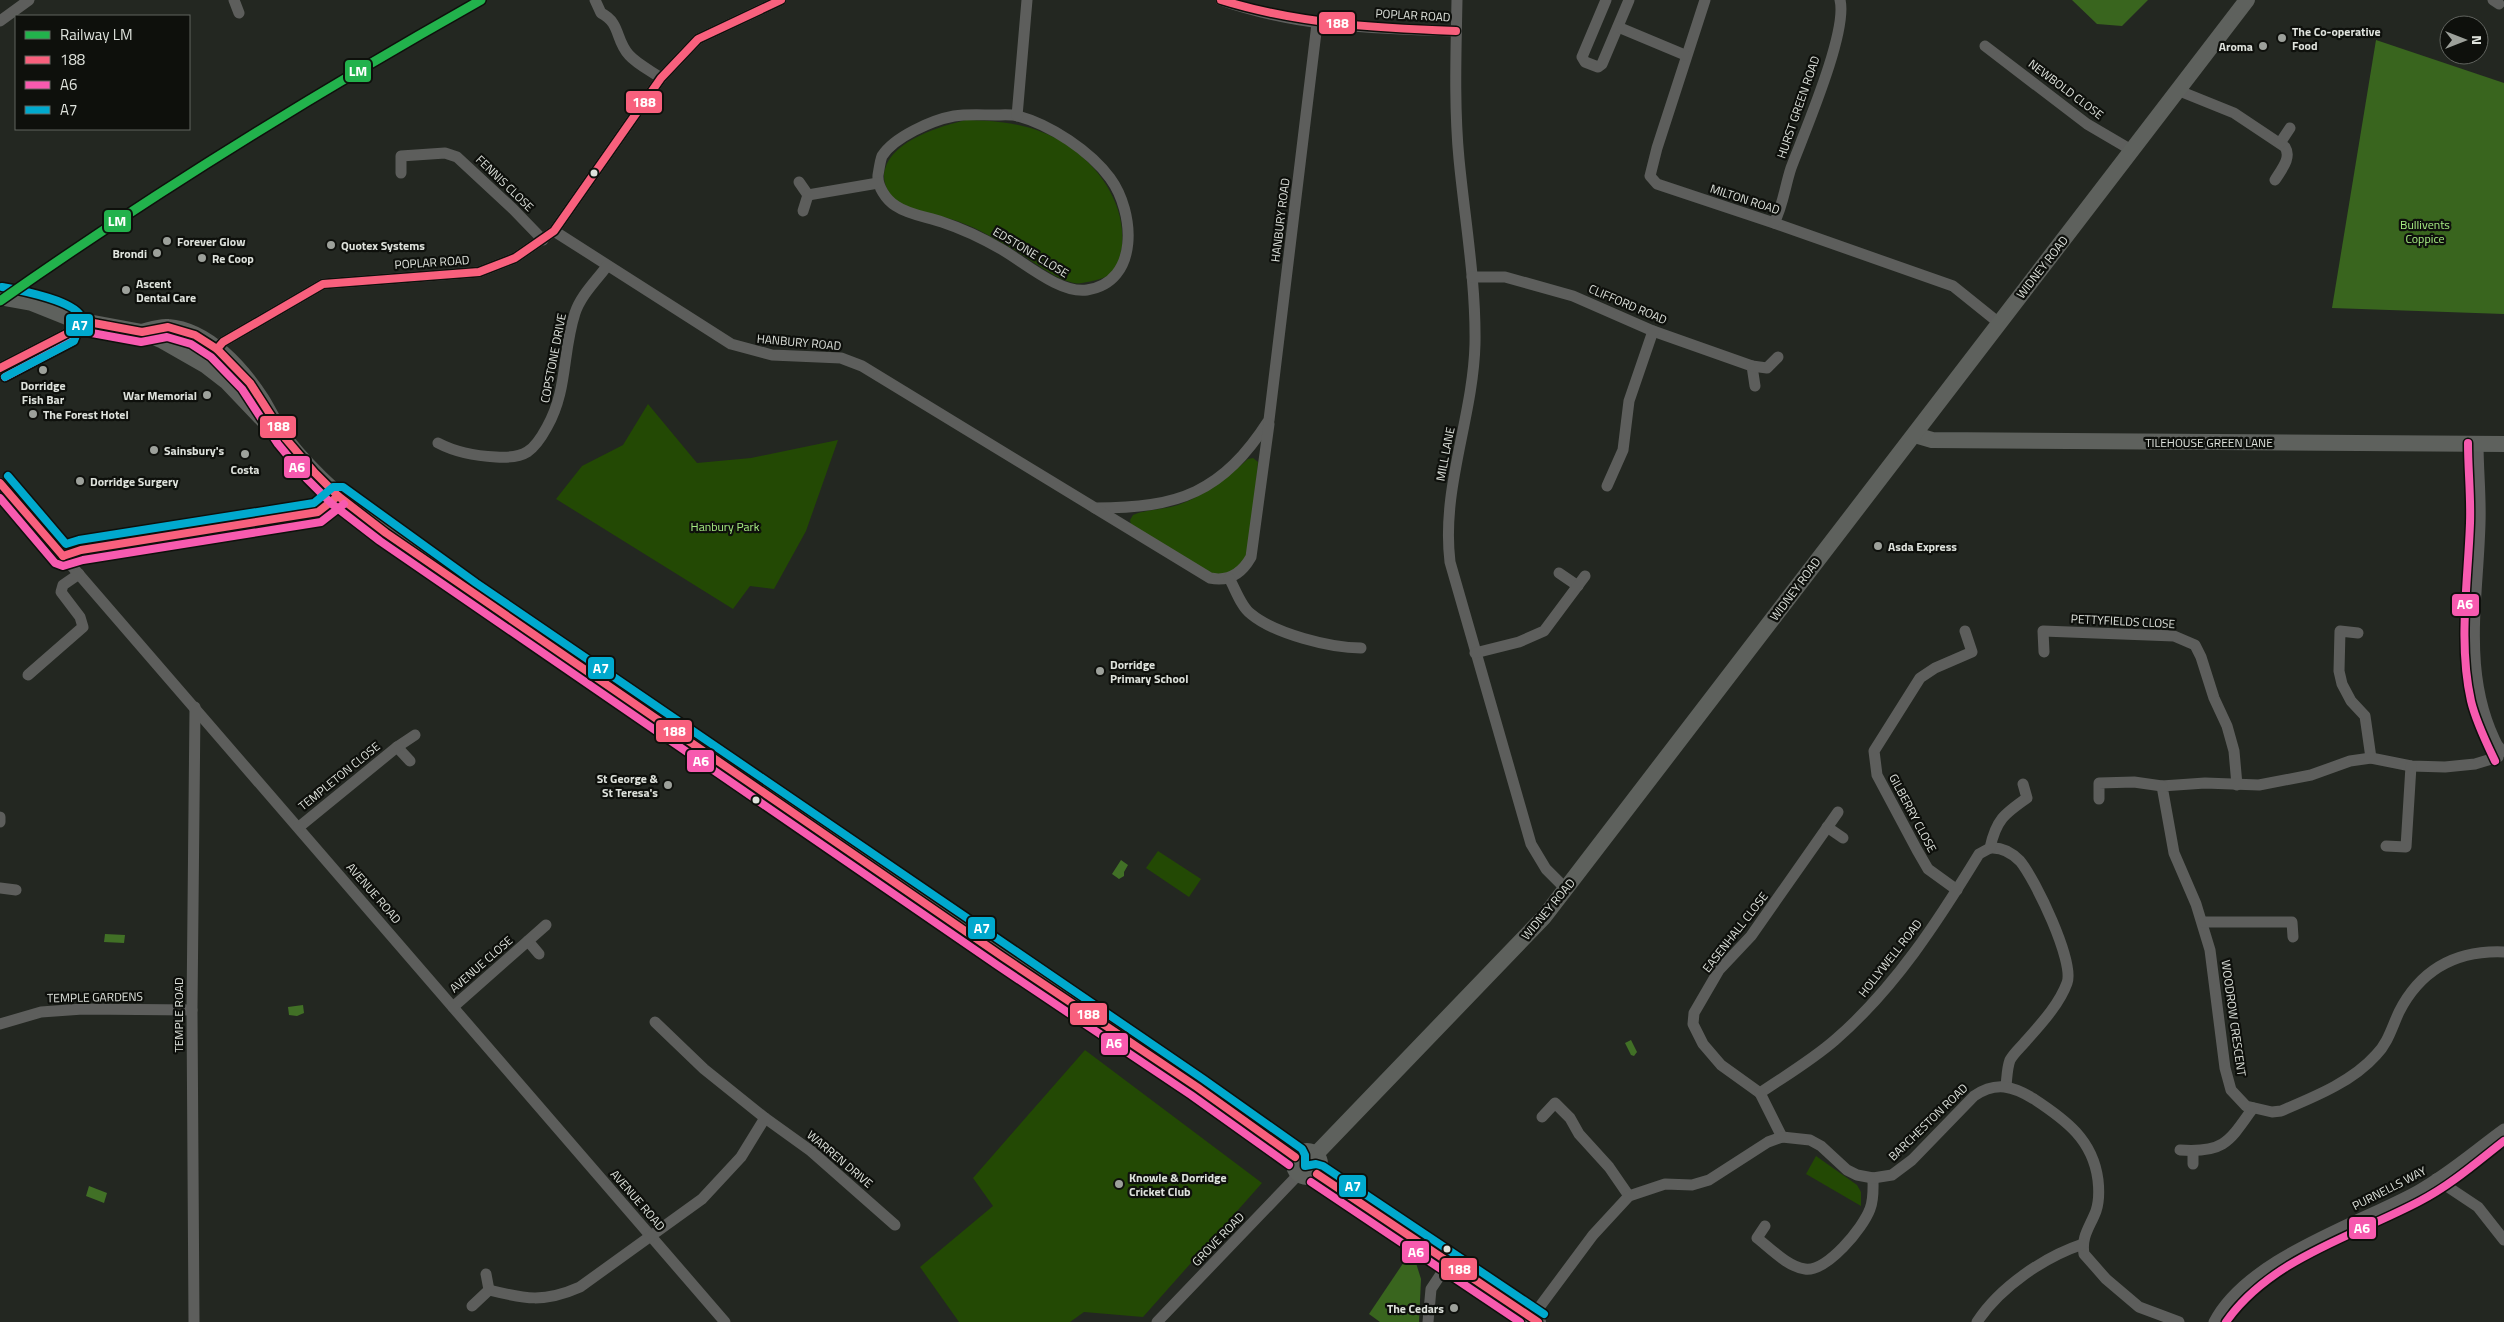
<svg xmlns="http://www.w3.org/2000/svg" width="2504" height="1322" viewBox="0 0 2504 1322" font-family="'Titillium Web',sans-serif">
	<rect width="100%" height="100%" fill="#232721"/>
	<!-- green -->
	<g fill="#234904">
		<path d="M 966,120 C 1003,121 1035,124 1067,145 C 1100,167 1126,205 1122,246 C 1121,253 1118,265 1114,271 C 1107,279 1092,281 1082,283 C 1064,287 1029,258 1013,249 C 997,240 979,229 962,223 C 944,215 917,214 901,204 C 889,198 881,181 885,169 C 893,140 941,126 966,120 Z"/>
		<path d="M 648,404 L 697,463 L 751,458 L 838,440 L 806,531 L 774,589 L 750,586 L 733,609 L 556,499 L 582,466 L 623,445 Z"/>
		<path d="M 1253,458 L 1258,462 L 1249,553 C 1242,569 1230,575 1212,575 L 1131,525 L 1130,520 L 1133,515 C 1147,509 1163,510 1178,505 C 1206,495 1227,478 1248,459 Z"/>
		<path d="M 1158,851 L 1201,879 L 1189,897 L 1146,868 Z"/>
		<path d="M 1085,1050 L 1262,1183 L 1143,1317 L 1084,1312 L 1070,1322 L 959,1322 L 920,1267 L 993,1206 L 973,1178 Z"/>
		<path d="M 1816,1156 L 1857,1185 L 1861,1192 L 1861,1206 L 1806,1174 Z"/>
	</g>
	<!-- forest -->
	<g fill="#39651e">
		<path d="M 2072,0 L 2148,0 L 2122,26 L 2097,24 Z"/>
		<path d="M 2376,40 L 2504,83 L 2504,314 L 2332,308 Z"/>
		<path d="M 1412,1250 L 1421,1279 L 1419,1322 L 1380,1322 L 1369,1314 Z"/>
	</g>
	<!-- water -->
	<g fill="#417026">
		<path d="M 1121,860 L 1128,865 L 1124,872 L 1124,876 L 1119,879 L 1112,874 Z"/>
		<path d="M 105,934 L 125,935 L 124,943 L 104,942 Z"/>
		<path d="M 303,1005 L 304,1013 L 297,1016 L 289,1015 L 288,1007 Z"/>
		<path d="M 1631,1040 L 1637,1052 L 1634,1056 L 1631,1055 L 1625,1043 Z"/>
		<path d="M 89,1186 L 107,1193 L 104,1203 L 86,1196 Z"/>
	</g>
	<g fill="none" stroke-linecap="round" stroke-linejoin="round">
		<!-- street -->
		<g stroke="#5d5e5c" stroke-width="11">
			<path d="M 234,0 L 239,13"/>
			<path d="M 595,0 L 601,13 C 621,23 615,40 629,55 C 637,64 651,71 661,78"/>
			<path d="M 1221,0 C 1301,28 1373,28 1456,31"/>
			<path d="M 1457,0 C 1456,52 1454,107 1459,159 C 1465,221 1476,282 1475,344 C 1473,418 1441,488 1450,562 L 1531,844 L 1546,869 L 1566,889"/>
			<path d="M 1606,0 L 1582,57 L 1585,62 L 1598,67 L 1602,64 L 1629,0"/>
			<path d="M 1705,0 L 1657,148 L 1650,176 L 1657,184 L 1774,223 L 1953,286 L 1999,323"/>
			<path d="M 2493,0 L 2499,4"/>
			<path d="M 0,21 L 29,0"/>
			<path d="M 1618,27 L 1685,55"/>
			<path d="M 1985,46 L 2087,124 L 2133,151"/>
			<path d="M 2177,90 L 2234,113 L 2285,147 C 2292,158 2281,170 2275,180"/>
			<path d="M 995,115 C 1002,115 1011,114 1018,116 C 1051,125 1090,151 1110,178 C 1135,212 1140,282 1087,290 C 1060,294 1024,262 1001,249 C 982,238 963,229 942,222 C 928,217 909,215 896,206 C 886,200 877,186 878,175 C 879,170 880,161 882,156 C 894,137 932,120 954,116 C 967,114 981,115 995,115 Z"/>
			<path d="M 1017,116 L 1027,0"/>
			<path d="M 2280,143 L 2290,128"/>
			<path d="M 401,173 L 401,156 L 445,153 L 457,157 L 513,209 L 543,240"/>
			<path d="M 799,182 L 808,195 L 803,211"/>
			<path d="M 808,195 L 878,183"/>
			<path d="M 1774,223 C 1783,206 1785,186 1791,168 C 1804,133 1848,32 1840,0"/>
			<path d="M 554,231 L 731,344 L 772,355 L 841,358 L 862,366 L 1095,508 C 1179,508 1222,493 1269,420 L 1317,24"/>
			<path d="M 1472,277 L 1505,277 L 1573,296 L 1653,331 L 1752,366 L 1755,386"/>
			<path d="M 205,365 L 223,342 L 323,284 L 479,272 L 515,258 L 554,231 L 661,78 L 698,39 L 781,0"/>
			<path d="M 1752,366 L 1767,368 L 1778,357"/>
			<path d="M 0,368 L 68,333 L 72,319"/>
			<path d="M 438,443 C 457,453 475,456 496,457 C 525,459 534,451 547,427 C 568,390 562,353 575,313 C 581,295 596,281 607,266"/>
			<path d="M 2478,443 C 2478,470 2481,497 2480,523 C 2478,602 2460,679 2501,752"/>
			<path d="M 0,483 L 725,1322"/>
			<path d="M 1607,486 L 1623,450 L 1629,401 L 1653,331"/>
			<path d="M 1095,508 L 1210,578 C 1229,582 1242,573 1251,557 L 1269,424"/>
			<path d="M 63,556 L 81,550 L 318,512 L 338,496"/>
			<path d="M 1559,573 L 1578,586"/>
			<path d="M 1229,578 C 1235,588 1241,607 1251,614 C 1275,634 1331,648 1361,648"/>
			<path d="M 2358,633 L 2340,631 L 2339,671 L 2342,684 L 2351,701 L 2365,716 L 2371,758"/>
			<path d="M 2044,652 L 2043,631 L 2174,636 L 2195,645 L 2201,657 L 2214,698 L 2227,726 L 2234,751 L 2237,785"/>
			<path d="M 1475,653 L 1519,642 L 1544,631 L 1585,576"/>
			<path d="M 28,675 L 83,627 L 80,617 L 61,592 L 63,585 L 79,574"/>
			<path d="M 397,747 L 410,761"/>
			<path d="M 2499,747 L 2498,757 L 2475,764 L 2445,767 L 2411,766 L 2371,758 L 2350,761 L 2311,775 L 2259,785 L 2205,783 L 2162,786 L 2174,853 L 2196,904 L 2210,950 L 2225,1068 L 2231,1090 L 2246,1106 L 2272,1112 L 2281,1111 C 2314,1097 2352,1082 2376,1055 C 2388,1043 2392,1027 2399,1012 C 2421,969 2456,950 2504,952"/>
			<path d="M 2099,799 L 2099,783 L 2134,782 L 2162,786"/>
			<path d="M 0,822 L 0,817"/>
			<path d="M 299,827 L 397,747 L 415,735"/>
			<path d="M 1827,827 L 1843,838"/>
			<path d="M 2386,846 L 2406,847 L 2411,766"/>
			<path d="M 1990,848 C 2001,847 2012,853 2020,861 C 2035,879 2075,962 2067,983 C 2059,1005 2040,1025 2025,1042 C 2020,1048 2014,1053 2010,1060 C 2007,1068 2007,1077 2006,1086"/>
			<path d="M 0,888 L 16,890"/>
			<path d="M 1957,890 L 1928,869 L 1917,850 L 1877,775 L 1874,751 L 1920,678 L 1935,668 L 1972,652 L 1965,631"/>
			<path d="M 2203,922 L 2292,922 L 2293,937"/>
			<path d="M 528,941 L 539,954"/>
			<path d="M 453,1007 L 546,925"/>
			<path d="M 0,1024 L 41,1012 L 83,1009 L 192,1010"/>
			<path d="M 1760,1093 L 1721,1065 L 1703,1044 L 1693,1024 L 1694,1013 L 1719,970 L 1751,936 L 1838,812"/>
			<path d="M 1542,1117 L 1555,1103 L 1570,1118 L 1579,1134 L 1609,1167 L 1629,1196"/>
			<path d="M 765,1118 L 811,1151 L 895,1225"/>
			<path d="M 1782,1137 L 1760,1093 C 1785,1076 1812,1060 1835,1040 C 1895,988 1938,921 1979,854 L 1990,848 C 1996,820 2004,814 2027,798 L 2023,784"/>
			<path d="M 2180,1150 C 2224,1153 2229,1142 2253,1108"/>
			<path d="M 2193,1151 L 2193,1164"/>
			<path d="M 2436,1179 L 2478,1207 L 2504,1240"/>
			<path d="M 1765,1226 L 1757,1238 C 1770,1248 1788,1267 1805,1269 C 1827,1272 1863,1228 1870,1209 C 1874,1199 1873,1188 1873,1178"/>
			<path d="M 486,1274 L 489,1290"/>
			<path d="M 472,1306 L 489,1290 C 525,1299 544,1303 580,1287 L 702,1199 L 741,1157 L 765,1118 L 704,1069 L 655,1022"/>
			<path d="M 1532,1317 L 1593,1235 L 1629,1196 L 1665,1184 L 1692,1185 L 1709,1180 L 1768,1142 L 1782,1137 L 1810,1140 L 1821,1146 L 1847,1170 L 1857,1175 L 1873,1178 L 1892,1175 L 1912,1160 L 1974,1096 C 1996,1081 2013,1086 2034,1099 C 2066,1120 2093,1140 2098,1180 C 2099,1189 2099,1202 2096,1211 C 2090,1227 2081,1236 2084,1254 L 2106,1279 L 2139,1307 L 2179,1322"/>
			<path d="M 194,1322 L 192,1010 L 195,707"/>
			<path d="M 1157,1322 L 1298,1175"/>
			<path d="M 1428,1322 L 1431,1289 L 1449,1262"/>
			<path d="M 1977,1322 C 2000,1287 2044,1257 2083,1244"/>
			<path d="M 2214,1322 C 2247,1258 2357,1224 2417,1191 C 2448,1174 2475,1150 2504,1129"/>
		</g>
		<!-- secondary -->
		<g stroke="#5e615d" stroke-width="16">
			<path d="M 0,297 L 32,303 L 72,319 L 142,332 L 163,341 L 205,365 L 227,382 L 270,427"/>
			<path d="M 142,332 C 150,330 160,326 168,327 C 208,330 242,369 262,400 C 270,413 276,428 286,440 C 316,478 348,504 386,533 L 1003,957 L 1197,1087 L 1295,1157"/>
			<path d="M 1915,435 L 1932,440 L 2504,444"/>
			<circle cx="1307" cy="1164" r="13"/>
			<path d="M 1316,1154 L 1544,917 L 2247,0"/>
			<path d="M 1317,1174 L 1538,1322"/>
		</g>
		<defs>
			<g id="bus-1">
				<path d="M 1221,0 C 1298,24 1376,28 1456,31"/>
				<path d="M 72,319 L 142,332 L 168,327 L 195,335 L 217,349 L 250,383 L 286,439 L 315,473 L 338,496 L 386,533 L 1003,957 L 1197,1087 L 1295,1157"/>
				<path d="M 217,349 L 223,342 L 323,284 L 479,272 L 515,258 L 554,231 L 661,78 L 698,39 L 781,0"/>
				<path d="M 0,368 L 68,333 L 72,319"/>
				<path d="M 0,483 L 63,556"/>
				<path d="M 63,556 L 81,550 L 318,512 L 338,496"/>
				<path d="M 1317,1174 L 1538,1322"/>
			</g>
			<g id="bus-2">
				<path d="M 70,329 L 141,342 L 167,337 L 191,344 L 211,357 L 242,389 L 278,444 L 307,479 L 332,504 L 380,541 L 997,965 L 1191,1095 L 1289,1165"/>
				<path d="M 5,377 L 73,341 L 82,322"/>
				<path d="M 2468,443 C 2468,470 2471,496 2470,523 C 2468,582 2458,643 2471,701 C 2476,722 2486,742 2495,761"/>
				<path d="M 0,498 L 55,563 L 63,566 L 83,560 L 321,522 L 344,504"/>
				<path d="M 1311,1182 L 1520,1322"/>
				<path d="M 2226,1322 C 2271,1258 2354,1236 2420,1201 C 2451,1185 2477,1162 2504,1141"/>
			</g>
			<g id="bus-3">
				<path d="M 2,287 C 19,290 78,301 82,319 L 74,341 L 5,377"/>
				<path d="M 8,476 L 66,544 L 79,540 L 314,503 L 333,487 L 343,487 L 476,583 L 1203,1079 L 1302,1149 L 1305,1155 L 1305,1166 L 1316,1164 L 1323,1166 L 1544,1314"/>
			</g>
		</defs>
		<!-- bus-1 casing -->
		<use href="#bus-1" stroke="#0e100c" stroke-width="11"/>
		<!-- bus-2 casing -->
		<use href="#bus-2" stroke="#0e100c" stroke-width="11"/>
		<!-- bus-3 casing -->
		<use href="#bus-3" stroke="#0e100c" stroke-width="11"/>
		<!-- bus-1 -->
		<use href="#bus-1" stroke="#f8607d" stroke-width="8"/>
		<!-- bus-2 -->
		<use href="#bus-2" stroke="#f75aaf" stroke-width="8"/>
		<!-- bus-3 -->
		<use href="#bus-3" stroke="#00a9ce" stroke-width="8"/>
		<defs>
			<path id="rail-1" d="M 0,301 C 155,192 316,93 481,0"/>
		</defs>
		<!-- rail-1 casing -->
		<use href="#rail-1" stroke="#0e100c" stroke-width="12"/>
		<!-- rail-1 -->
		<use href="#rail-1" stroke="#22b24c" stroke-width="9"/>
	</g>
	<!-- markers -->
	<g fill="#9da19b" stroke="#0e100c" stroke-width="2">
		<circle cx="2282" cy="38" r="5"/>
		<circle cx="2263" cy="46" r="5"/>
		<circle cx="167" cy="241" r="5"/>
		<circle cx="331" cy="245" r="5"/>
		<circle cx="157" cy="253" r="5"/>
		<circle cx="202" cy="258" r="5"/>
		<circle cx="126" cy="290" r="5"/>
		<circle cx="43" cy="370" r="5"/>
		<circle cx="207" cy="395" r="5"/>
		<circle cx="33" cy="414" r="5"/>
		<circle cx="154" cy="450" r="5"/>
		<circle cx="245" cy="454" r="5"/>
		<circle cx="80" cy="481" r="5"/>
		<circle cx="1878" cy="546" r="5"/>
		<circle cx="1100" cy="671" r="5"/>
		<circle cx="668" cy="785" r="5"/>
		<circle cx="1119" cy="1184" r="5"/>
		<circle cx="1454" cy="1308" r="5"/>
	</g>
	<g fill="#dee2dc" stroke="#0e100c" stroke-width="2">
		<circle cx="594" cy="173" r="4.5"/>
		<circle cx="756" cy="800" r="4.5"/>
		<circle cx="1447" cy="1249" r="4.5"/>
	</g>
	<g text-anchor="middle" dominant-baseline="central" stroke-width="4.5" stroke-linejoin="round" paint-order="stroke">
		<!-- street labels -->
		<g font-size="12" fill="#dee2dc" stroke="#0e100c">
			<text transform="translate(1413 15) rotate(3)">POPLAR ROAD</text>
			<text transform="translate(2066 89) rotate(37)">NEWBOLD CLOSE</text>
			<text transform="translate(1798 107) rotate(-71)">HURST GREEN ROAD</text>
			<text transform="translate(505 183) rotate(44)">FENNIS CLOSE</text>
			<text transform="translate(1745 199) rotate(18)">MILTON ROAD</text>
			<text transform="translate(1280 220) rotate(-83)">HANBURY ROAD</text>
			<text transform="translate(1031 252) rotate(31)">EDSTONE CLOSE</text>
			<text transform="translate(432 262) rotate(-4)">POPLAR ROAD</text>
			<text transform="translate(2042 267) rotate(-52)">WIDNEY ROAD</text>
			<text transform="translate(1628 304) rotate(23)">CLIFFORD ROAD</text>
			<text transform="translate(799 342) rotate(5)">HANBURY ROAD</text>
			<text transform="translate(553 358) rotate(-79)">COPSTONE DRIVE</text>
			<text x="2209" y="442">TILEHOUSE GREEN LANE</text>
			<text transform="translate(1445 454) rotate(-79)">MILL LANE</text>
			<text transform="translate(1795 589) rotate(-53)">WIDNEY ROAD</text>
			<text transform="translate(2123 621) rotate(3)">PETTYFIELDS CLOSE</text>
			<text transform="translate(339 776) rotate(-39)">TEMPLETON CLOSE</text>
			<text transform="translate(1913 813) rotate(62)">GILBERRY CLOSE</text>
			<text transform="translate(374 893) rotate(49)">AVENUE ROAD</text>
			<text transform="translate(1548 909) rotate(-50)">WIDNEY ROAD</text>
			<text transform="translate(1735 932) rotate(-52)">EASENHALL CLOSE</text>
			<text transform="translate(1890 958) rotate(-52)">HOLLYWELL ROAD</text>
			<text transform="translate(481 964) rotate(-41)">AVENUE CLOSE</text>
			<text transform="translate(95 997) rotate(-1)">TEMPLE GARDENS</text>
			<text transform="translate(178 1015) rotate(-90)">TEMPLE ROAD</text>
			<text transform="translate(2234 1018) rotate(82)">WOODROW CRESCENT</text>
			<text transform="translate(1928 1122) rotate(-44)">BARCHESTON ROAD</text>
			<text transform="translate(840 1159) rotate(40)">WARREN DRIVE</text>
			<text transform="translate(2389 1188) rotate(-27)">PURNELLS WAY</text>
			<text transform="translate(638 1200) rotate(49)">AVENUE ROAD</text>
			<text transform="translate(1218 1239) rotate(-46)">GROVE ROAD</text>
		</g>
		<!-- poi labels -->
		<g font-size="12" font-weight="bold" fill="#dee2dc" stroke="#0e100c" text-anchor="start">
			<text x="2292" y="31">The Co-operative<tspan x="2292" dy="14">Food</tspan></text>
			<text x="2253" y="46" text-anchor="end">Aroma</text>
			<text x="177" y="241">Forever Glow</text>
			<text x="341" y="245">Quotex Systems</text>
			<text x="147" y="253" text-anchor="end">Brondi</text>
			<text x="212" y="258">Re Coop</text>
			<text x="136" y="283">Ascent<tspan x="136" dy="14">Dental Care</tspan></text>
			<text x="43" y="385" text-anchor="middle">Dorridge<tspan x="43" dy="14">Fish Bar</tspan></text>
			<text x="197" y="395" text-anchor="end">War Memorial</text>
			<text x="43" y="414">The Forest Hotel</text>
			<text x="164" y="450">Sainsbury's</text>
			<text x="245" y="469" text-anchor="middle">Costa</text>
			<text x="90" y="481">Dorridge Surgery</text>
			<text x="1888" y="546">Asda Express</text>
			<text x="1110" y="664">Dorridge<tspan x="1110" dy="14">Primary School</tspan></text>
			<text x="658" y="778" text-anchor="end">St George &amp;<tspan x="658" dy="14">St Teresa's</tspan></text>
			<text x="1129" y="1177">Knowle &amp; Dorridge<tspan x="1129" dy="14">Cricket Club</tspan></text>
			<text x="1444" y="1308" text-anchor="end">The Cedars</text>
		</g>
		<!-- park labels -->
		<g font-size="12" fill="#a7ec83" stroke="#0e100c">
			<text x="2425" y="224">Bullivents<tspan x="2425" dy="14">Coppice</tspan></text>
			<text x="725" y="526">Hanbury Park</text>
		</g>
	</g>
	<g stroke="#0e100c" stroke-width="2">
		<rect x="1318" y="11" width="38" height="24" rx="5" fill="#f8607d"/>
		<rect x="344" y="59" width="28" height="24" rx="5" fill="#22b24c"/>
		<rect x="625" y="90" width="38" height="24" rx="5" fill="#f8607d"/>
		<rect x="103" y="209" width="29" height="24" rx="5" fill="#22b24c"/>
		<rect x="65" y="313" width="29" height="24" rx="5" fill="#00a9ce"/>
		<rect x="259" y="415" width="38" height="24" rx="5" fill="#f8607d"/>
		<rect x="283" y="455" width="28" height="24" rx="5" fill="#f75aaf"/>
		<rect x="2451" y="593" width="29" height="24" rx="5" fill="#f75aaf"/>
		<rect x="587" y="656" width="28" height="24" rx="5" fill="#00a9ce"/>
		<rect x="655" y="719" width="38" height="24" rx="5" fill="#f8607d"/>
		<rect x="686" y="749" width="29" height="24" rx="5" fill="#f75aaf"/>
		<rect x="967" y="916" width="29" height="24" rx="5" fill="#00a9ce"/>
		<rect x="1069" y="1002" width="39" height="24" rx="5" fill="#f8607d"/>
		<rect x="1100" y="1032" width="29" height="24" rx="5" fill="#f75aaf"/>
		<rect x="1338" y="1174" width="29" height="24" rx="5" fill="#00a9ce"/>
		<rect x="2348" y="1216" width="29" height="24" rx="5" fill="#f75aaf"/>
		<rect x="1401" y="1240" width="29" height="24" rx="5" fill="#f75aaf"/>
		<rect x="1440" y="1257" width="38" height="24" rx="5" fill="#f8607d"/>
	</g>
	<g font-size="14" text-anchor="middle" font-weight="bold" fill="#fff">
		<text x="1337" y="28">188</text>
		<text x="358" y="76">LM</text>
		<text x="644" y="107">188</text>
		<text x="117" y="226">LM</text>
		<text x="80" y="330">A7</text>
		<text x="278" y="431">188</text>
		<text x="297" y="472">A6</text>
		<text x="2465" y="609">A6</text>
		<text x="601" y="673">A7</text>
		<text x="674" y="736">188</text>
		<text x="701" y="766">A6</text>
		<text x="982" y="933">A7</text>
		<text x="1088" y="1019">188</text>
		<text x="1114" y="1048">A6</text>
		<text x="1353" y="1191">A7</text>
		<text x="2362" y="1233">A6</text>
		<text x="1416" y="1257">A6</text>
		<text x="1459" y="1274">188</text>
	</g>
	<!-- legend -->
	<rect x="15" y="15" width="175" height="115" fill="#0e100c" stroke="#61645f"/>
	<rect x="25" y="31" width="25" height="8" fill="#22b24c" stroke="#61645f"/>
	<text x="60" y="40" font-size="15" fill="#dee2dc">Railway LM</text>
	<rect x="25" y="56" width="25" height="8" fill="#f8607d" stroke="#61645f"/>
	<text x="60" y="65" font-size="15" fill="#dee2dc">188</text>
	<rect x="25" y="81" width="25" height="8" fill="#f75aaf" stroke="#61645f"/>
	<text x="60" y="90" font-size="15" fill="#dee2dc">A6</text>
	<rect x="25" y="106" width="25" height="8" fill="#00a9ce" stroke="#61645f"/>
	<text x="60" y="115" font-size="15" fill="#dee2dc">A7</text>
	<!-- north arrow -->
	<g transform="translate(2464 40) rotate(90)"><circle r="24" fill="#0e100c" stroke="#61645f"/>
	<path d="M0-4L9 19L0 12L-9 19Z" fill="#9da19b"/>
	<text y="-8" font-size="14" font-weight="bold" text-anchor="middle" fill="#dee2dc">N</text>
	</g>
</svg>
